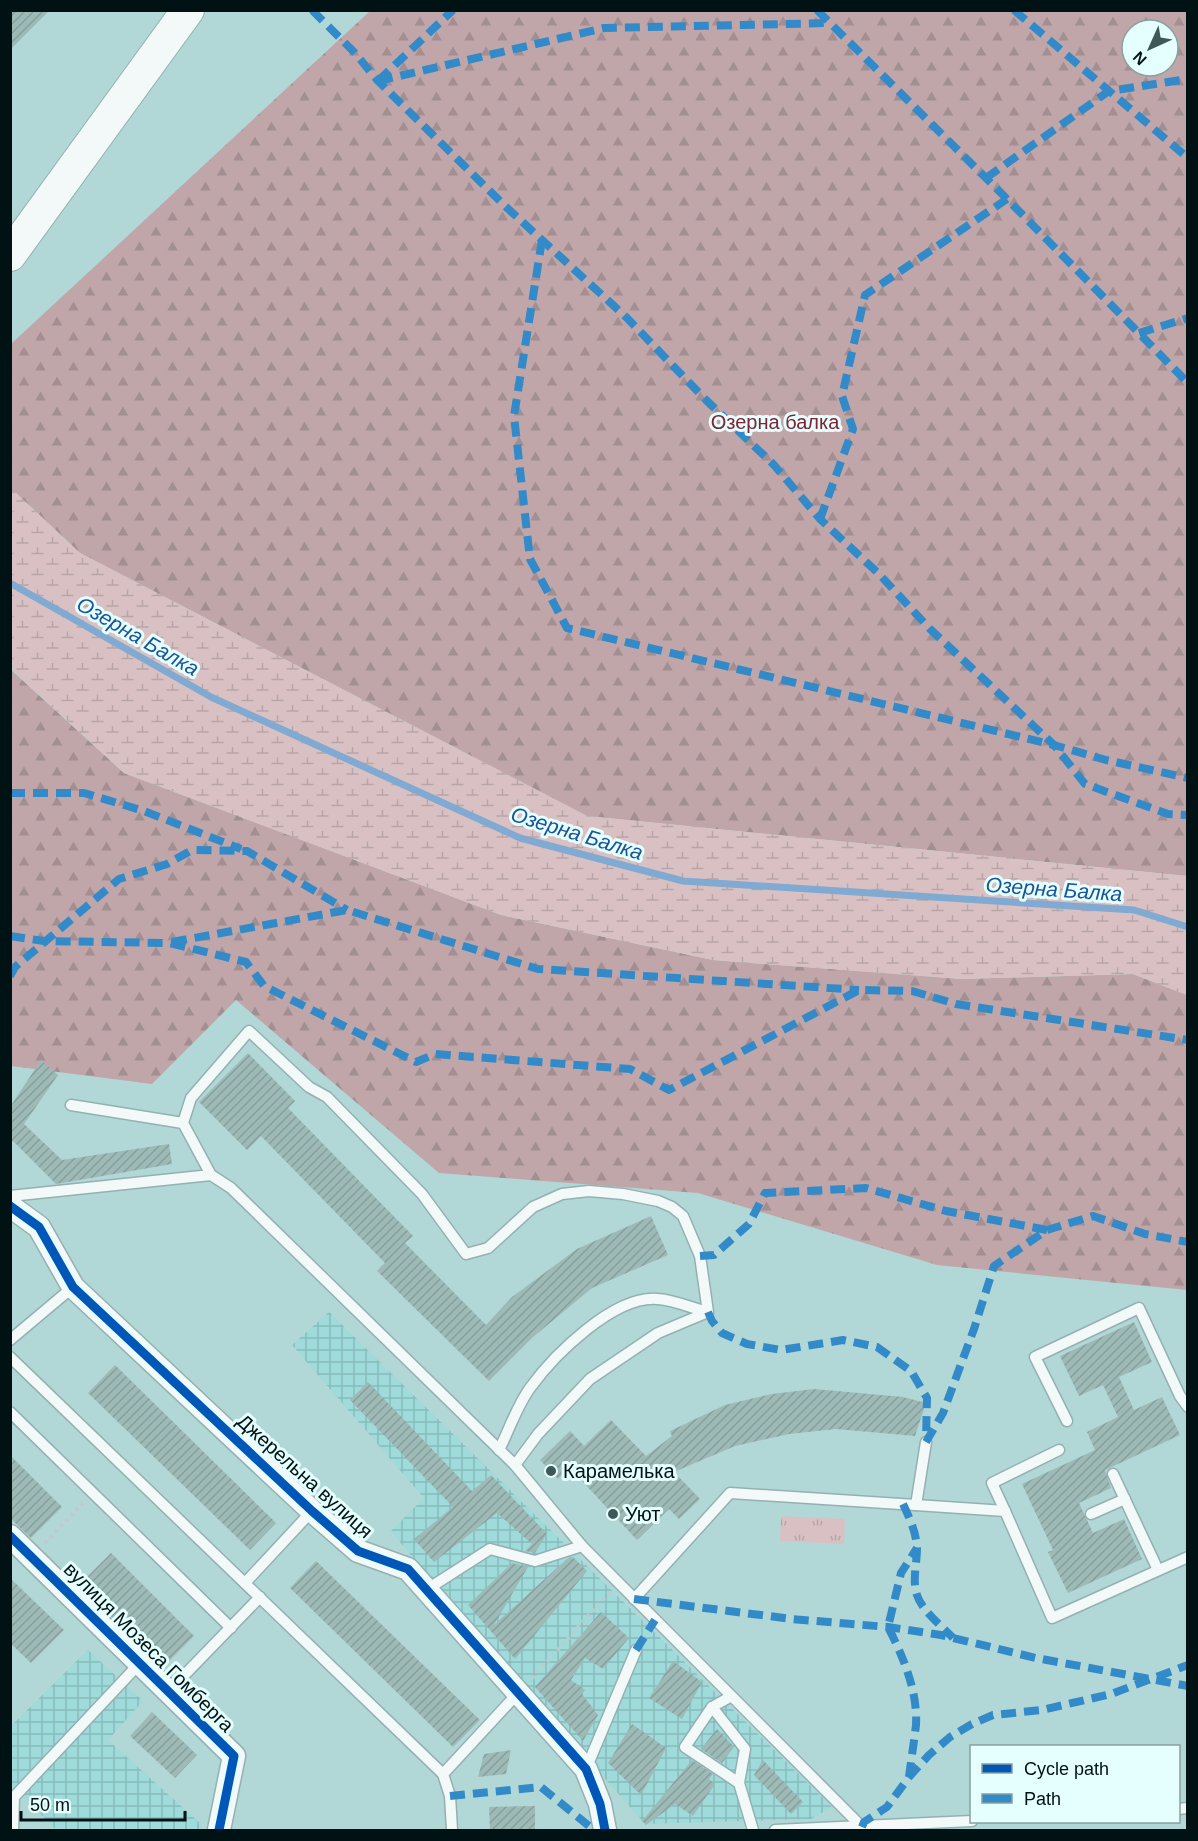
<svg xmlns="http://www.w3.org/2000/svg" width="1198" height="1841" viewBox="0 0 1198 1841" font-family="Arial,sans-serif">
	<defs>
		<pattern id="industrial-grid" width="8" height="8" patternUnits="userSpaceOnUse" patternTransform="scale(1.5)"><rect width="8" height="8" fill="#9fdbdb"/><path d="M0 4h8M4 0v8" fill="none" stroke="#87bbbb"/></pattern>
		<pattern id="forest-firs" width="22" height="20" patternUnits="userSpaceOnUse" patternTransform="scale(1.5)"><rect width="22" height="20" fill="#c0a6a9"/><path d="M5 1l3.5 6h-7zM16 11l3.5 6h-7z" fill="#a38e91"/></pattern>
		<pattern id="wetland-marsh" width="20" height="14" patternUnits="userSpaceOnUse" patternTransform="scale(1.5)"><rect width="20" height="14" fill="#d9c1c3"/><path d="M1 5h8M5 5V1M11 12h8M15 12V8" fill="none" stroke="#b8a5a7"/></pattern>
		<pattern id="park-tufts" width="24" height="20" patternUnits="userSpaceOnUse" patternTransform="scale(1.5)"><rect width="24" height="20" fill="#d9c1c3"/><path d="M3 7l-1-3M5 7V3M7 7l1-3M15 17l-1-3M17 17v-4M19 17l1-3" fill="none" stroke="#b8a5a7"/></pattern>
		<pattern id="building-hatch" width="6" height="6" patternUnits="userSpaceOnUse" patternTransform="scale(1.5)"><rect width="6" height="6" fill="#9ebab7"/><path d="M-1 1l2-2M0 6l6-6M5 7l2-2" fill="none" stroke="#869f9c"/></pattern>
	</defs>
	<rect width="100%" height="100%" fill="#b2d7d7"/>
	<!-- industrial -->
	<g fill="url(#industrial-grid)">
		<path d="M 329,1312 L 832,1807 L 811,1819 L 645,1824 L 448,1601 L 391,1531 L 424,1498 L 292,1345 Z"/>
		<path d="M 88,1650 L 143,1701 L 108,1740 L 201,1824 L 200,1830 L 56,1830 L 11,1784 L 11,1726 Z"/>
	</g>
	<!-- forest -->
	<g fill="url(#forest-firs)" fill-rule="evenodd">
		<path d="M 370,11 L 1187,11 L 1187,876 L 587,816 L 80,553 L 16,493 L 11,494 L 11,344 ZM 1132,30 L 1168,30 L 1168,66 L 1132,66 Z"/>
		<path d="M 10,669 L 124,773 L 501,915 L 713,960 L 962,979 L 1133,974 L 1187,995 L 1187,1290 L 937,1265 L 698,1193 L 439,1173 L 236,1000 L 152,1084 L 11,1066 Z"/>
	</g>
	<!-- wetland -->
	<path fill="url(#wetland-marsh)" d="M 16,493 L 80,553 L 587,816 L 1187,876 L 1187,995 L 1133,974 L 962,979 L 713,960 L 501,915 L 124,773 L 11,669 L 10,494 Z"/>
	<!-- park -->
	<path fill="url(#park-tufts)" d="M 781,1516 L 845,1519 L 844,1544 L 780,1541 Z"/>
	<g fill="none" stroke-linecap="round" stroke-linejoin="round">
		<!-- stream -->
		<path stroke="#80aad1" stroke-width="7" d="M 10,583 L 211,697 L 520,838 L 683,881 L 1134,910 L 1188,927"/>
	</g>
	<!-- building -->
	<g fill="url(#building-hatch)">
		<path d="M 10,10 L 50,10 L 10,50 Z"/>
		<path d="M 248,1053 L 295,1101 L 288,1108 L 413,1236 L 405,1243 L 486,1325 L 512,1297 L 577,1249 L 651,1216 L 668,1255 L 592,1288 L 533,1337 L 489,1381 L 377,1271 L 385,1263 L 261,1136 L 247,1150 L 199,1102 Z"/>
		<path d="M 41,1060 L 58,1075 L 24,1124 L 62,1160 L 169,1144 L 172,1164 L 56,1184 L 13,1141 L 10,1145 L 10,1107 Z"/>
		<path d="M 1134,1322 L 1152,1362 L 1119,1377 L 1134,1410 L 1162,1397 L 1180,1435 L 1105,1470 L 1111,1488 L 1079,1503 L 1093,1533 L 1124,1519 L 1142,1559 L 1068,1593 L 1048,1552 L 1053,1550 L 1022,1484 L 1095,1450 L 1087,1432 L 1118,1417 L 1103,1385 L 1079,1396 L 1060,1356 Z"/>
		<path d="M 115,1365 L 276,1523 L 250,1550 L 88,1393 Z"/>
		<path d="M 368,1382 L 472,1491 L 491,1475 L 547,1534 L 535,1553 L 525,1551 L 532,1544 L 497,1513 L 434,1562 L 414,1539 L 453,1507 L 350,1400 Z"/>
		<path d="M 814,1389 L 903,1397 L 926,1403 L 915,1436 L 836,1429 L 789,1434 L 735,1446 L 674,1472 L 700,1499 L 679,1519 L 669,1509 L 637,1540 L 570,1468 L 558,1479 L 540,1460 L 570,1431 L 584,1446 L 611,1420 L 646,1456 L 672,1436 L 670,1431 L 725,1405 L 772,1394 Z"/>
		<path d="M 10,1455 L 62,1507 L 31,1538 L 10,1518 Z"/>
		<path d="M 111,1553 L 194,1636 L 163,1667 L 79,1585 Z"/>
		<path d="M 573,1557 L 587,1571 L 515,1659 L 468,1605 L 512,1563 L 528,1567 L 494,1625 L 567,1559 Z"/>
		<path d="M 316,1561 L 480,1720 L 453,1747 L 290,1588 Z"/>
		<path d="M 10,1578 L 64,1630 L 31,1663 L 10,1643 Z"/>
		<path d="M 601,1612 L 629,1638 L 603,1669 L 585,1658 L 571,1680 L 585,1690 L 582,1694 L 598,1715 L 583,1741 L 535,1687 Z"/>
		<path d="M 673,1661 L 702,1682 L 682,1719 L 649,1698 Z"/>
		<path d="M 152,1712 L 197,1755 L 175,1778 L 130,1736 Z"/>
		<path d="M 632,1724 L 666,1748 L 641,1795 L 608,1763 Z"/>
		<path d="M 717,1729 L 734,1747 L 722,1763 L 701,1749 Z"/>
		<path d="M 511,1750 L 506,1774 L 478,1777 L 484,1754 Z"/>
		<path d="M 692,1760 L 713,1774 L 709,1779 L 715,1784 L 693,1816 L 675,1804 L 646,1825 L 642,1821 Z"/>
		<path d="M 763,1760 L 803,1802 L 791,1814 L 754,1775 Z"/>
		<path d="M 535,1806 L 535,1830 L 490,1830 L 489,1807 Z"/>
	</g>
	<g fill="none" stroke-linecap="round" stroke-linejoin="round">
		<defs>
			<g id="lane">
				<path d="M 71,1105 L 183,1123"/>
				<path d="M 211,1175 L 183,1123 L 191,1098 L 249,1031 L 309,1087 L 327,1097 L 422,1194 L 466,1254 L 488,1248 L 533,1207 L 562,1194 L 589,1191 L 623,1194 L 658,1201 L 672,1207 L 683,1216 L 700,1256 L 708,1312 L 658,1333 L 590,1379 L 538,1434 L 515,1465"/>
				<path d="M 10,1196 L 211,1175 L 231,1188 L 515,1465 L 582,1546 L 865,1830"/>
				<path d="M 10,1340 L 73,1287"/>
				<path d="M 10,1357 L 443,1774"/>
				<path d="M 10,1412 L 231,1628"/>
				<path d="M 1067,1421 L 1035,1357 L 1139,1308 L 1180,1396 L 1188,1407"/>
				<path d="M 499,1450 C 509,1430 517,1406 530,1388 C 554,1355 614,1295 658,1299 C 674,1300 692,1308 707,1312"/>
				<path d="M 1113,1474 L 1158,1570"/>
				<path d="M 916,1505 L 1005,1511 L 1052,1618 L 1188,1557"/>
				<path d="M 1005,1511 L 992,1483 L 1059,1450"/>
				<path d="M 1091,1514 L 1125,1499"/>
				<path d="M 245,1583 L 312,1511"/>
				<path d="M 426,1590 L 490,1549 L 535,1561 L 582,1546"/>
				<path d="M 634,1599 L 730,1493 L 916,1505 L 926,1442"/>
				<path d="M 168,1692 L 260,1597"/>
				<path d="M 730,1697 L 712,1707 L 685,1747 L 739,1783 L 753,1830"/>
				<path d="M 712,1707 L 745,1749 L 739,1783"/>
				<path d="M 586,1769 L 636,1650"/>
				<path d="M 1178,1809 L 1188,1808"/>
				<path d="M 13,1830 L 14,1797 L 139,1664"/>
				<path d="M 452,1830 L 450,1796 L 443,1774 L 519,1692"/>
				<path d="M 775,1830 L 972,1821"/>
			</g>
			<g id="street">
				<path d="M 10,1206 L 39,1227 L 73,1287 L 312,1511 L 358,1551 L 408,1569 L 586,1769 L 600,1804 L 605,1830"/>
				<path d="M 10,1536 L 234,1756 L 219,1830"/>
			</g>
			<path id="secondary" d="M 10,255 L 188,10"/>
		</defs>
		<!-- lane casing -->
		<use href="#lane" stroke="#93b1b1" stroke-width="13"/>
		<!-- street casing -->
		<use href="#street" stroke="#93b1b1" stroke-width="25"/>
		<!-- secondary casing -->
		<use href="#secondary" stroke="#93b1b1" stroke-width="34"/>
		<!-- path -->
		<g stroke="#c0cacb" stroke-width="4" stroke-dasharray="3 4.5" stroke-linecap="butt">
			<path d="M 45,1543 L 83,1503"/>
			<path d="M 532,1678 L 610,1592"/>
			<path d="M 1181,1830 L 1188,1830"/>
		</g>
		<!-- lane -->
		<use href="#lane" stroke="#f3f9f9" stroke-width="10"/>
		<!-- street -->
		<use href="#street" stroke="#f3f9f9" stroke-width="22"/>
		<!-- secondary -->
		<use href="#secondary" stroke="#f3f9f9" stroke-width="32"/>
		<!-- quiet -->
		<g stroke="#328bc8" stroke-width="8" stroke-dasharray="15 8" stroke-linecap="butt">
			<path d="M 312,10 L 355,53 L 378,81 L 505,206 L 626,317 L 706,400 L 774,465 L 820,519 L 879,574 L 930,629 L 1054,745 L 1085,784 L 1168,814 L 1188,815"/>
			<path d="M 817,10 L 1007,199 L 1188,383"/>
			<path d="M 1014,10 L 1188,158"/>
			<path d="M 378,81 L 604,28 L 829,23"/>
			<path d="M 378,81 L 453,10"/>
			<path d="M 986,178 L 1109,91 L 1188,79"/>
			<path d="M 542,240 L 514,416 L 530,559 L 567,628 L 1054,745 L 1106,760 L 1188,778"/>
			<path d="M 1139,333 L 1188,318"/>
			<path d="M 820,519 L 853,429 L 842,396 L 865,295 L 1007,199"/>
			<path d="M 10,793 L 84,793 L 144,811 L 241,849"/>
			<path d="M 10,936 L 44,941 L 169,943 L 246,962 L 264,986 L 416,1062 L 435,1054 L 630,1069 L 669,1090 L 859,990 L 912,991 L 956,1004 L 1188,1040"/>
			<path d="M 172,942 L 347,910 L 538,969 L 859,990"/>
			<path d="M 10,976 L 15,967 L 119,879 L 167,864 L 192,850 L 247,851 L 347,910"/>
			<path d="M 700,1256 L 714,1255 L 749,1224 L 765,1193 L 866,1188 L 946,1211 L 1047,1230"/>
			<path d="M 708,1312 L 712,1321 L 722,1333 L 747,1344 L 781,1350 L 843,1340 L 877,1347 L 911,1371 L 927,1398 L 926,1439"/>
			<path d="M 926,1442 L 943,1413 L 974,1329 L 994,1266 L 1047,1230 L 1093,1216 L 1145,1234 L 1188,1242"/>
			<path d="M 903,1504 C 910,1519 916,1532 917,1548 C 917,1564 912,1580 917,1595 C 922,1611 942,1626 953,1638"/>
			<path d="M 634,1599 L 792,1619 L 888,1627 L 941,1635 L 1036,1658 L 1188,1686"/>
			<path d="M 636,1650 L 655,1620"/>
			<path d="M 909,1777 C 911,1760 914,1743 916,1725 C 918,1692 903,1656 888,1627 L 901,1573 L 917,1548"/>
			<path d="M 450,1796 L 541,1787 L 594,1830"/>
			<path d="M 862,1827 L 864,1822 L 887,1807 L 909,1777 L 929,1755 L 950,1737 L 972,1724 L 993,1715 L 1042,1710 L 1111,1694 L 1188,1665"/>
		</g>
		<defs>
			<g id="cycleway">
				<path d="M 10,1206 L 39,1227 L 73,1287 L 312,1511 L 358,1551 L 408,1569 L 586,1769 L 600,1804 L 605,1830"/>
				<path d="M 10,1536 L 234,1756 L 219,1830"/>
			</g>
		</defs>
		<!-- cycleway casing -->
		<use href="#cycleway" stroke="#e5fffe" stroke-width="13"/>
		<!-- cycleway -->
		<use href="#cycleway" stroke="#0057b8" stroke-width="9"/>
	</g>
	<!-- markers -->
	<g fill="#3e5758" stroke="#e5fffe" stroke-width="2">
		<circle cx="551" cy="1471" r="6"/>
		<circle cx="613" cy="1514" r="6"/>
	</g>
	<g text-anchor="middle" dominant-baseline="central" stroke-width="6" stroke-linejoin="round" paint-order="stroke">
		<!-- park labels -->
		<g font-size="20" fill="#802332" stroke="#e5fffe">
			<text x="775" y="422">Озерна балка</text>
		</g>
		<!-- poi labels -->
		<g font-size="20" fill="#001213" stroke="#e5fffe" text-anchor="start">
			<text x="563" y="1471">Карамелька</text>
			<text x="625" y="1514">Уют</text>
		</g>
		<!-- street labels -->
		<g font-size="20" fill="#001213" stroke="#e5fffe">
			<text transform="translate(305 1476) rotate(42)">Джерельна вулиця</text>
			<text transform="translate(149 1647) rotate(45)">вулиця Мозеса Гомберга</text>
		</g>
		<!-- water labels -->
		<g font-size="21" font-style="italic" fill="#1a5398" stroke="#e5fffe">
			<text transform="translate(138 636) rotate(30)">Озерна Балка</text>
			<text transform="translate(577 833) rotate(17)">Озерна Балка</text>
			<text transform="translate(1054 889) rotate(4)">Озерна Балка</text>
		</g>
	</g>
	<!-- border -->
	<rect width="1198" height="1841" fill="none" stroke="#001213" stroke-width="24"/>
	<!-- legend -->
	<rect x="970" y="1745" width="210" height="78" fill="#e5fffe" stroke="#89a0a0" stroke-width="1.5"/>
	<rect x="982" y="1764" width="30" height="9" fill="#0057b8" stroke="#89a0a0" stroke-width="1.5"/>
	<text x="1024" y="1775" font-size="18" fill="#001213">Cycle path</text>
	<rect x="982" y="1794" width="30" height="9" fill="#328bc8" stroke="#89a0a0" stroke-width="1.5"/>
	<text x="1024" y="1805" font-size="18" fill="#001213">Path</text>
	<!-- north arrow -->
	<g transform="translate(1150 48) rotate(225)"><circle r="28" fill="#e5fffe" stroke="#89a0a0" stroke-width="1.5"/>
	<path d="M0-4.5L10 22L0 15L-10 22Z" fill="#3e5758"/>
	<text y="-9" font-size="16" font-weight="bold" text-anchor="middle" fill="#001213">N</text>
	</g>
	<!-- scale -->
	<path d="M21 1811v9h164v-9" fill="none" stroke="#001213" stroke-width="3"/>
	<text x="30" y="1811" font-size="18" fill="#001213" stroke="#e5fffe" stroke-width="4.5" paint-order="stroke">50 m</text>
</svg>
